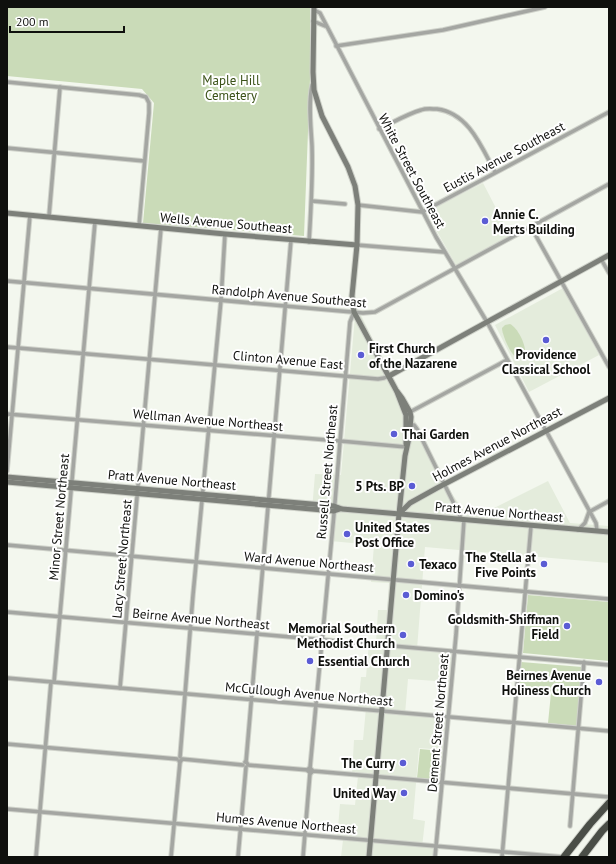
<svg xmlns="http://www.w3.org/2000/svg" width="616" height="864" viewBox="0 0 616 864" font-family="'PT Sans',sans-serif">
	<rect width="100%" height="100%" fill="#f3f7ee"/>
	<!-- built -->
	<g fill="#e4ecdc">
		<path d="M 483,183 L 511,237 L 456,265 L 426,212 Z"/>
		<path d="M 563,288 L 599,355 L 529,392 L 495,325 Z"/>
		<path d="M 356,305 L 402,398 L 415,421 L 445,484 L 467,515 L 478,516 L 548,481 L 570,523 L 609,526 L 609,563 L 425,547 L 417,649 L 452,652 L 449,682 L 408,679 L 405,714 L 447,718 L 444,750 L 419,748 L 413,819 L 425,821 L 422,847 L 435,848 L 434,857 L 341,857 L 343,840 L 337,839 L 340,804 L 355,805 L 358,776 L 352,775 L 354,740 L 363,740 L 366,708 L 358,707 L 361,677 L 366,677 L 369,642 L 376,642 L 378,610 L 387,610 L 389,583 L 371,582 L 374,545 L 330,541 L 331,513 L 312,510 L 315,474 L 341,475 Z"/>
	</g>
	<!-- green -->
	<g fill="#cadbb8">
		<path d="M 7,7 L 310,7 L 310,79 L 304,236 L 143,223 L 154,103 L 142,89 L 7,76 Z"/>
		<path d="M 510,324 C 518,328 526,345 525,353 L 522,357 C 520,357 517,357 516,357 C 510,354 502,334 502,328 L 505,325 Z"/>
		<path d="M 528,595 L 609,602 L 609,661 L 523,653 Z"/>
		<path d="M 521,662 L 582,667 L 578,726 L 548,723 L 551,693 L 519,690 Z"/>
		<path d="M 420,749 L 442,751 L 440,780 L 417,778 Z"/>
	</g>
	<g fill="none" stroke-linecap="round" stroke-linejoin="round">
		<defs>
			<g id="street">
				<path d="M 314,10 L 320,13 L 436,237 L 487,322 L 596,523 L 597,531"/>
				<path d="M 313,21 L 325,26"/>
				<path d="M 336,46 L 443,30 L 545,7"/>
				<path d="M 7,82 L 139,95 L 146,97 L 149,103 L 149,113 L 139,226"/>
				<path d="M 379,129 C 392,123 407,114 421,110 C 426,108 432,109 437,109 C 469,113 482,148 495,172"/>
				<path d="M 7,148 L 144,161"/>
				<path d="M 312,201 L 345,204"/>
				<path d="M 358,205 L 422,212 L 609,112"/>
				<path d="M 49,216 L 60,87"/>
				<path d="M 531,227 L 609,367"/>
				<path d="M 309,242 C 311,210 313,178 312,146 C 311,126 308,105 312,85"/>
				<path d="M 357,245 L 444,252"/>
				<path d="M 601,259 L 609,273"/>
				<path d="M 7,281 L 363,313 L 375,312 L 609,184"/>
				<path d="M 7,347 L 378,379 L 384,378 L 389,376"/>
				<path d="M 410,412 L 507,360"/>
				<path d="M 7,414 L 340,441 L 406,447"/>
				<path d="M 410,425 L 414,425 L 417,429 L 462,520"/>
				<path d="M 7,471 L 30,215"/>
				<path d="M 578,530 L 585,523 L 589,512 L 609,501"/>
				<path d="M 7,545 L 609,599"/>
				<path d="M 7,612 L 609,665"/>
				<path d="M 7,678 L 609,731"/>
				<path d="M 54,682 L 95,222"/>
				<path d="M 120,688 L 161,228"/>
				<path d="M 7,744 L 177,759"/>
				<path d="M 180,757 L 193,595 L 221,300 L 225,234"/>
				<path d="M 179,761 L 181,761 L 182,759 L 243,765"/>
				<path d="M 245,762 L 247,763 L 248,765 L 308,770"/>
				<path d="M 246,762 L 291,240"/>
				<path d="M 310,768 L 334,514 L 350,322 L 354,312"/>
				<path d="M 313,771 L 311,773 L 308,771 L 308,769 L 310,768 L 313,771 L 609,797"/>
				<path d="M 7,809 L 563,857"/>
				<path d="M 570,826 L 584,662"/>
				<path d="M 36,857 L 51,682"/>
				<path d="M 171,857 L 180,762"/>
				<path d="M 238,857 L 246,767"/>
				<path d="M 303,857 L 310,773"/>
				<path d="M 435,857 L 456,635 L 464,520"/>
				<path d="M 502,857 L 531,526"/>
			</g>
			<g id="secondary">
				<path d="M 314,7 L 313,72 L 314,90 L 322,116 L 348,167 L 355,186 L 358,205 L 357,245 L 352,296 L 354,312 L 396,390 L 402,398 L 410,412 L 411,417 L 409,438 L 405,456 L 399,514 L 369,857"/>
				<path d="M 7,213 L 225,234 L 357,245"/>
				<path d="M 389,376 L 609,255"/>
				<path d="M 397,392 L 406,415 L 406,444"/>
				<path d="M 7,477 L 334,506 L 342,509 L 609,532"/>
				<path d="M 7,482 L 334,511 L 340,509"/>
				<path d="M 399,514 L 410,503 L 437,488 L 609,398"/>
			</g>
			<g id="highway">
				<path d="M 564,857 L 590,824 L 609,803"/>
				<path d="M 582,857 L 602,831 L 609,824"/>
			</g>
		</defs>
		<!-- street casing -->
		<use href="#street" stroke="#cfd2ca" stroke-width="5.5"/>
		<!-- secondary casing -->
		<use href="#secondary" stroke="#cfd2ca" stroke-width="7"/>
		<!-- highway casing -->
		<use href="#highway" stroke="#cfd2ca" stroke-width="9"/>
		<!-- street -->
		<use href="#street" stroke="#a4a6a2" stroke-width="3.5"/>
		<!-- secondary -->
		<use href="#secondary" stroke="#7d807a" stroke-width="5"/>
		<!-- highway -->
		<use href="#highway" stroke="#4a4e47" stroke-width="7"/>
	</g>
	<!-- markers -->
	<g fill="#5b5cd4" stroke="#fff" stroke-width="1.5">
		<circle cx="485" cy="221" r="4"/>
		<circle cx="546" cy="340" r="4"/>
		<circle cx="361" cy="355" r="4"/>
		<circle cx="394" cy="434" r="4"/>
		<circle cx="412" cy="486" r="4"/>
		<circle cx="347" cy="534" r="4"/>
		<circle cx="411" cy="564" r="4"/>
		<circle cx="544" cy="564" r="4"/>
		<circle cx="406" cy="595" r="4"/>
		<circle cx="567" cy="626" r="4"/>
		<circle cx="403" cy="635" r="4"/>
		<circle cx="310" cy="661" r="4"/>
		<circle cx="599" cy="682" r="4"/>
		<circle cx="403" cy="763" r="4"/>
		<circle cx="404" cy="793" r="4"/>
	</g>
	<g text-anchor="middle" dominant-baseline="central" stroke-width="4" stroke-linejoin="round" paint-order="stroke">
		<!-- park labels -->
		<g font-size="13" fill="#3b5218" stroke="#fff">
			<text x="231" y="80">Maple Hill<tspan x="231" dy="15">Cemetery</tspan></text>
		</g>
		<!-- street labels -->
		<g font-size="13" fill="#0f100d" stroke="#fff">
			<text transform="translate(504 157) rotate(-28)">Eustis Avenue Southeast</text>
			<text transform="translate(412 171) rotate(62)">White Street Southeast</text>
			<text transform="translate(226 223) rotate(5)">Wells Avenue Southeast</text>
			<text transform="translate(289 296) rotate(5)">Randolph Avenue Southeast</text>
			<text transform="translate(288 360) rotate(5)">Clinton Avenue East</text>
			<text transform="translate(208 420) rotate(5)">Wellman Avenue Northeast</text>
			<text transform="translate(497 444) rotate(-28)">Holmes Avenue Northeast</text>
			<text transform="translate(327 472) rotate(-85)">Russell Street Northeast</text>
			<text transform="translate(172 480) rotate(5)">Pratt Avenue Northeast</text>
			<text transform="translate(499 512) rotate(5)">Pratt Avenue Northeast</text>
			<text transform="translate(59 517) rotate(-85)">Minor Street Northeast</text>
			<text transform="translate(122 559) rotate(-85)">Lacy Street Northeast</text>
			<text transform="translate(309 562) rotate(5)">Ward Avenue Northeast</text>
			<text transform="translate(201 619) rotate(5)">Beirne Avenue Northeast</text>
			<text transform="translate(309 694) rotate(5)">McCullough Avenue Northeast</text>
			<text transform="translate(438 723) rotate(-85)">Dement Street Northeast</text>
			<text transform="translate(286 823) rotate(5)">Humes Avenue Northeast</text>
		</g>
		<!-- poi labels -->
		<g font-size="13" font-weight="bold" fill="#0f100d" stroke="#fff" text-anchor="start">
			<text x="493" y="214">Annie C.<tspan x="493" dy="15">Merts Building</tspan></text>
			<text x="369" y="348">First Church<tspan x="369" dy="15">of the Nazarene</tspan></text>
			<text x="546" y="354" text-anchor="middle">Providence<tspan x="546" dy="15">Classical School</tspan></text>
			<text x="402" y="434">Thai Garden</text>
			<text x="404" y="486" text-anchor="end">5 Pts. BP</text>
			<text x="355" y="527">United States<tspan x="355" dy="15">Post Office</tspan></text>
			<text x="536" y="557" text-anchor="end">The Stella at<tspan x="536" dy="15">Five Points</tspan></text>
			<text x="419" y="564">Texaco</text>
			<text x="414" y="595">Domino's</text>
			<text x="559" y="619" text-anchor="end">Goldsmith-Shiffman<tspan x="559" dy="15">Field</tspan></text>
			<text x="395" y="628" text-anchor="end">Memorial Southern<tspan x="395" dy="15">Methodist Church</tspan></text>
			<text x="318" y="661">Essential Church</text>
			<text x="591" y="675" text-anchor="end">Beirnes Avenue<tspan x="591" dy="15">Holiness Church</tspan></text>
			<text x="395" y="763" text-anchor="end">The Curry</text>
			<text x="396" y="793" text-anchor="end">United Way</text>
		</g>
	</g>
	<!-- border -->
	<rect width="616" height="864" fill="none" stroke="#0f100d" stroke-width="16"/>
	<!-- scale -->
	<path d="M10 26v6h114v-6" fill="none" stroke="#0f100d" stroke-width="2"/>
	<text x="16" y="26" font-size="12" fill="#0f100d" stroke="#ffffff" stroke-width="3" paint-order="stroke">200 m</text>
</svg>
